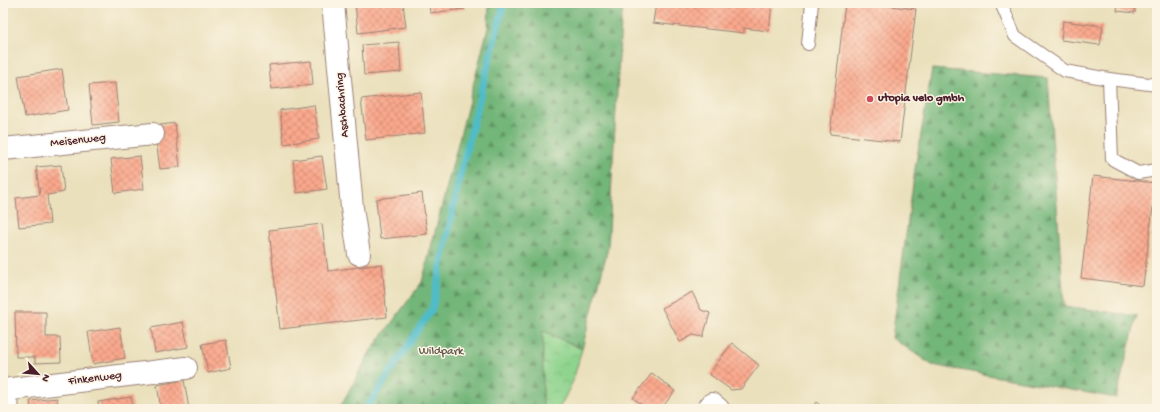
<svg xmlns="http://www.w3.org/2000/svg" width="1160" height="412" viewBox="0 0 1160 412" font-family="'Gochi Hand',sans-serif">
	<defs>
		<pattern id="forest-firs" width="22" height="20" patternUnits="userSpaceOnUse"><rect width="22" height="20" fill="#73b679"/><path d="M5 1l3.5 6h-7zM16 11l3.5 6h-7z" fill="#609363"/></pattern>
		<pattern id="park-crowns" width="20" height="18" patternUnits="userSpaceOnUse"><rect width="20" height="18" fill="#8fd48e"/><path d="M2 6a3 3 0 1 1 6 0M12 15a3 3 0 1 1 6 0" fill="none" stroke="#7db67b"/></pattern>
		<pattern id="building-cross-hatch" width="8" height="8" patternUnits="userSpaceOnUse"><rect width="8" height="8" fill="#fba98d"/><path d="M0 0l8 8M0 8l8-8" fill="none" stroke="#cd8973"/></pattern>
	</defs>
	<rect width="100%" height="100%" fill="#fcf5e5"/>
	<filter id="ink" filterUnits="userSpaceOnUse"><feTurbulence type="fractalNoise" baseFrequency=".025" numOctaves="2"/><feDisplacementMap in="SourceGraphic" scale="8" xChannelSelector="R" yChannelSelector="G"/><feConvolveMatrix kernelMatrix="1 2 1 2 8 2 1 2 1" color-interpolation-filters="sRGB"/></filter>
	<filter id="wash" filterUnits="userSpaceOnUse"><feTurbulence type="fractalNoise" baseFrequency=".012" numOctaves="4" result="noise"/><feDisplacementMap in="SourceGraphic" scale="16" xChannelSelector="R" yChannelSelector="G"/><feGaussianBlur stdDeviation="0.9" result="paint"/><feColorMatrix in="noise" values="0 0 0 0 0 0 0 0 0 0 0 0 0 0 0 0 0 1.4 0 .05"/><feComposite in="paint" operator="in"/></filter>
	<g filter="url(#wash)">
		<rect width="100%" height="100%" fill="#eae0bc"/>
		<!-- forest -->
		<g fill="url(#forest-firs)" stroke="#5e6a52">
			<path d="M 489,3 L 624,3 L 621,22 L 608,248 L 582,349 L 543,331 L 543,409 L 339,409 L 370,352 L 422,282 L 488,28 Z"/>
			<path d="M 932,69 L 1048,78 L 1064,306 L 1137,316 L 1116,398 L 932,365 L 892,338 L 915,169 Z"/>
		</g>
		<!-- park -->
		<path fill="url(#park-crowns)" stroke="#6c7a5c" d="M 543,331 L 582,349 L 573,381 L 559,409 L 543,409 Z"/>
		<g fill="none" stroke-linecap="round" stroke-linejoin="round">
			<!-- stream -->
			<path stroke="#4fbcc8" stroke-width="7" d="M 366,409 L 432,309 L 461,171 L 504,3"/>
		</g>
		<g id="blocks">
			<!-- building -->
			<g fill="url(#building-cross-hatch)">
				<path d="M 355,3 L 403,3 L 406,27 L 358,33 Z"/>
				<path d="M 429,3 L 464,3 L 465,9 L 430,13 Z"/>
				<path d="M 656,3 L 772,3 L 769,31 L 744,28 L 744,33 L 653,23 Z"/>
				<path d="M 845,3 L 864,3 L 916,9 L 900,142 L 830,134 Z"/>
				<path d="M 1118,3 L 1135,3 L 1135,13 L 1117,11 Z"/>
				<path d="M 1138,3 L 1157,3 L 1157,6 L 1138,4 Z"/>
				<path d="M 1063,21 L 1103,26 L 1100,45 L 1061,40 Z"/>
				<path d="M 399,42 L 401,72 L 364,75 L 362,45 Z"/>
				<path d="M 311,61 L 313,85 L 271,89 L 269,65 Z"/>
				<path d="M 62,69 L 68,110 L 25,117 L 18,76 Z"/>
				<path d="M 115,83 L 119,122 L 93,125 L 89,85 Z"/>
				<path d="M 421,92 L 425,133 L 366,140 L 361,99 Z"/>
				<path d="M 314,105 L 319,139 L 284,144 L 280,110 Z"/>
				<path d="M 175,123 L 180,167 L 160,169 L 154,126 Z"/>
				<path d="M 140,156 L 144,189 L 115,193 L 111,159 Z"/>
				<path d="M 322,156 L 327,189 L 297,193 L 293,160 Z"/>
				<path d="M 61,165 L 64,192 L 47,195 L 50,224 L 19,227 L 16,198 L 40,195 L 36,167 Z"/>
				<path d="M 1093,176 L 1156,183 L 1143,286 L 1081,278 Z"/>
				<path d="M 3,184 L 7,200 L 3,201 Z"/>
				<path d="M 422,193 L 427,234 L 380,239 L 376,199 Z"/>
				<path d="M 322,224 L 328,271 L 382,264 L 387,317 L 280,329 L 269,230 Z"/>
				<path d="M 692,292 L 701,310 L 710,313 L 703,337 L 693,335 L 680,342 L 662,308 Z"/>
				<path d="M 15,312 L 46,312 L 46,337 L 60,337 L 61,362 L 35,363 L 35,357 L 16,357 Z"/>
				<path d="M 183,322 L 188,347 L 155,353 L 151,328 Z"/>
				<path d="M 120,327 L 125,358 L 93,364 L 88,332 Z"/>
				<path d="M 226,340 L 231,368 L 208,373 L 202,344 Z"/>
				<path d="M 732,343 L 759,365 L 741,389 L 731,390 L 709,374 Z"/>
				<path d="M 652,373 L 675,391 L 661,409 L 647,409 L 633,398 Z"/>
				<path d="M 184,380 L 189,409 L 161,409 L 157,385 Z"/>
				<path d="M 131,397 L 133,409 L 99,409 L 98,402 Z"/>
				<path d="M 57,398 L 58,409 L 31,409 L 30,401 Z"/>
				<path d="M 816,402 L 825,409 L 811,409 Z"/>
			</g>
		</g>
	</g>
	<g filter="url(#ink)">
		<use href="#blocks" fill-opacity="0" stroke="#9a8074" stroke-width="1"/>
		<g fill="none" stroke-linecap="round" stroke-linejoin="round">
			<defs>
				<g id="lane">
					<path d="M 1001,3 L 1015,36 L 1065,71 L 1109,79 L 1157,85"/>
					<path d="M 808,44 L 812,3"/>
					<path d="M 1109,79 L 1112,159 L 1138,173 L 1157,170"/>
				</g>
				<g id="street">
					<path d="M 333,3 L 352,208 L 359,254"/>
					<path d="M 3,149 L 153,134"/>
					<path d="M 3,390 L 186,368"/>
					<path d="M 3,395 L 8,409"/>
					<path d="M 708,409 L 712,404 L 718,409"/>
				</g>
			</defs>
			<!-- lane casing -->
			<use href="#lane" stroke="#9a8074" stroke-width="14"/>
			<!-- street casing -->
			<use href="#street" stroke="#9a8074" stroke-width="24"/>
			<!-- lane -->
			<use href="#lane" stroke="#fff" stroke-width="12"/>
			<!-- street -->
			<use href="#street" stroke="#fff" stroke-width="22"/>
		</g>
	</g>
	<!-- markers -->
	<circle fill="#d1495b" stroke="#fcf5e5" stroke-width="1.5" cx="870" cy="99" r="4"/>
	<g text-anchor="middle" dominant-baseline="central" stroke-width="3" stroke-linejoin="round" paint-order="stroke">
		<!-- poi labels -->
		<g font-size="12" font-weight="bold" fill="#4a1f2b" stroke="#fcf5e5" text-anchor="start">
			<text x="878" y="99">utopia velo gmbh</text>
		</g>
		<!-- street labels -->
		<g font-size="12" fill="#4a1f2b" stroke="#fcf5e5">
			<text transform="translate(343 105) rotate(-95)">Aschbachring</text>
			<text transform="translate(78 141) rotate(-6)">Meisenweg</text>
			<text transform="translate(95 379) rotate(-7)">Finkenweg</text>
		</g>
		<!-- park labels -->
		<g font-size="12" fill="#5f5549" stroke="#fcf5e5">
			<text x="441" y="352">Wildpark</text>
		</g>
	</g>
	<!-- margin -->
	<rect width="1160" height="412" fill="none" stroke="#fcf5e5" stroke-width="16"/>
	<!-- north arrow -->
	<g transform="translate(38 374) rotate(117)" stroke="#fcf5e5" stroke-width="3" paint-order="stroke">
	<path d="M0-3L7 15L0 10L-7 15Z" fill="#4a1f2b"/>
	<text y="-6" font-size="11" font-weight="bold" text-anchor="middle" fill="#4a1f2b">N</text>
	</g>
</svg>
